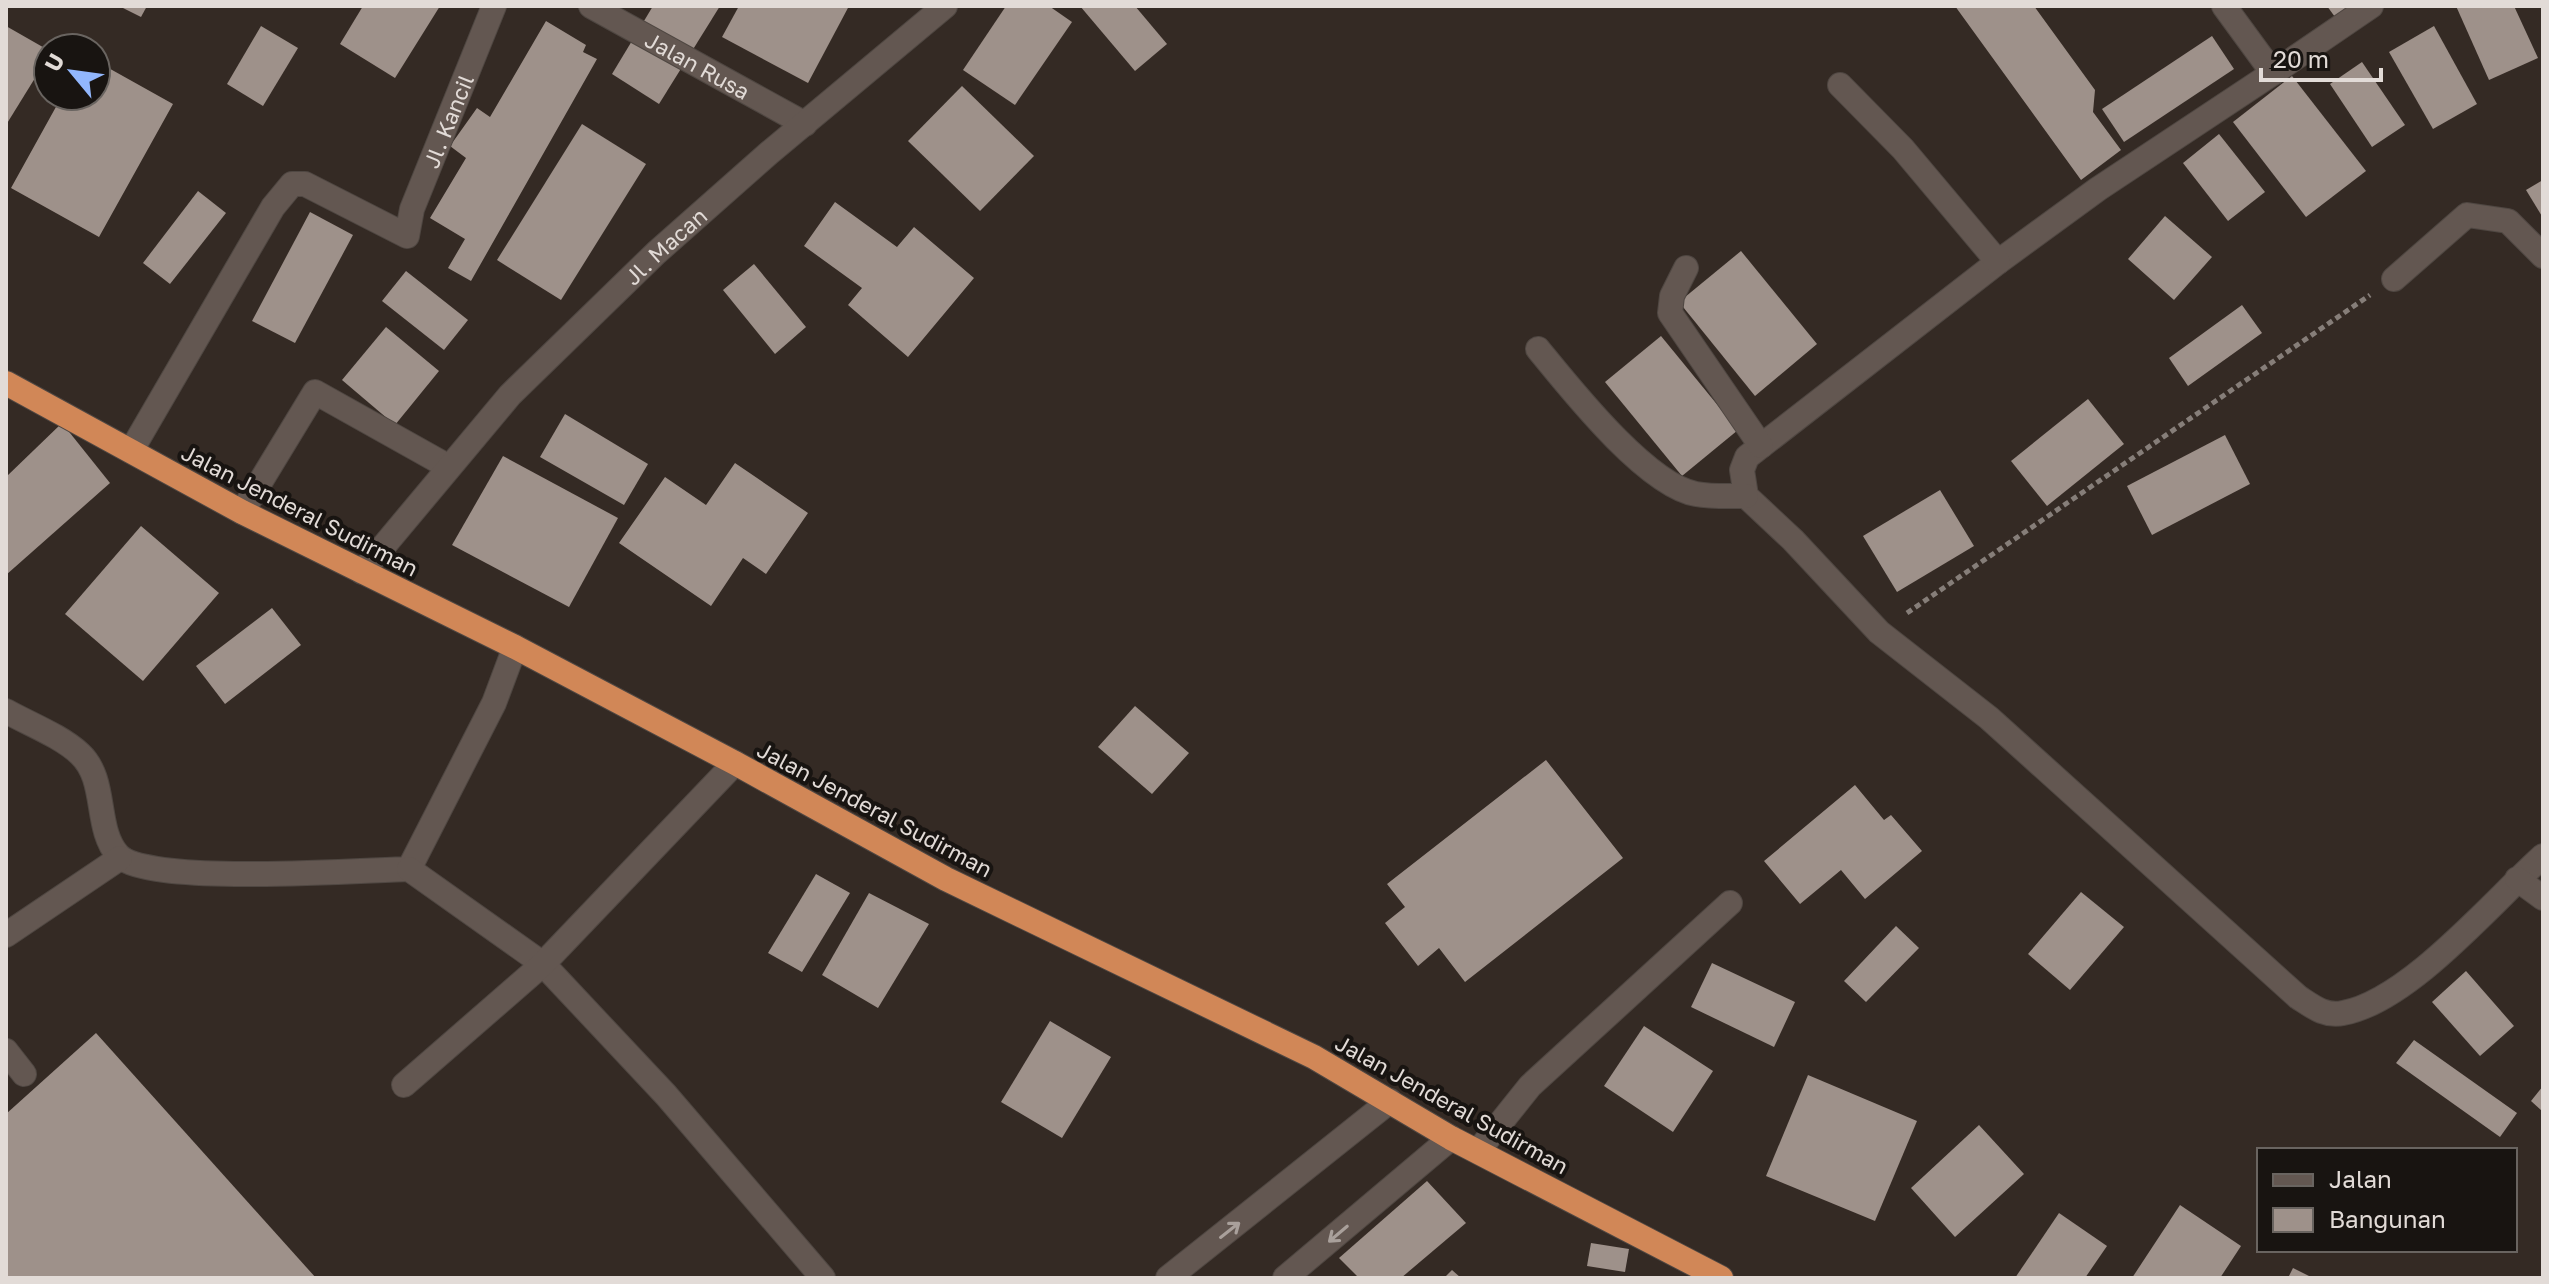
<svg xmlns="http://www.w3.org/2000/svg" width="2549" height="1284" viewBox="0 0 2549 1284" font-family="'Golos Text',sans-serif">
	<rect width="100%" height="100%" fill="#342a24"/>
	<!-- building -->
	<g fill="#9e918a">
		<path d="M 119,6 L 147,6 L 141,17 Z"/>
		<path d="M 363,6 L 440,6 L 395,78 L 340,44 Z"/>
		<path d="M 653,6 L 720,6 L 659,104 L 612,74 Z"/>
		<path d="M 739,6 L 849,6 L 808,83 L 722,37 Z"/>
		<path d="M 1006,6 L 1049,6 L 1072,22 L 1015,105 L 963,70 Z"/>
		<path d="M 1080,6 L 1135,6 L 1167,44 L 1135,71 Z"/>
		<path d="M 1955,6 L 2034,6 L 2095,90 L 2093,112 L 2121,150 L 2081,180 Z"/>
		<path d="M 2327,6 L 2350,6 L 2335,17 Z"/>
		<path d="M 2456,6 L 2514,6 L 2538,58 L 2489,80 Z"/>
		<path d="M 546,21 L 586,45 L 583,52 L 597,59 L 471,281 L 448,268 L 465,239 L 430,218 L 466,158 L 450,146 L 477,108 L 490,117 Z"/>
		<path d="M 6,26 L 48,50 L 48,57 L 6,125 Z"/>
		<path d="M 261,26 L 298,48 L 263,106 L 227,84 Z"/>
		<path d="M 2434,26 L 2477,104 L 2433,129 L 2389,52 Z"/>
		<path d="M 2212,36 L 2234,69 L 2124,142 L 2102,109 Z"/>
		<path d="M 96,61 L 173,104 L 99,237 L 11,188 L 62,96 L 96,96 Z"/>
		<path d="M 2362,62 L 2405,125 L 2372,147 L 2330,84 Z"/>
		<path d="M 2292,76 L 2366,171 L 2306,217 L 2233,122 Z"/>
		<path d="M 962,86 L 1034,156 L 980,211 L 908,141 Z"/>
		<path d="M 582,124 L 646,164 L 561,300 L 497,260 Z"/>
		<path d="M 2219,134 L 2265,192 L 2228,221 L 2183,163 Z"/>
		<path d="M 2543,180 L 2543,218 L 2526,190 Z"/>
		<path d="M 198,191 L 226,213 L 170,284 L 143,263 Z"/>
		<path d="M 835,202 L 897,247 L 914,227 L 974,278 L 908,357 L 848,305 L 862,288 L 804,246 Z"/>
		<path d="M 310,212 L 353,235 L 295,343 L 252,321 Z"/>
		<path d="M 2165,216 L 2212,257 L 2174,300 L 2128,259 Z"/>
		<path d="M 1741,251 L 1817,344 L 1755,396 L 1679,302 Z"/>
		<path d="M 754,264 L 806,327 L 775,354 L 723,290 Z"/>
		<path d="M 406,271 L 468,320 L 444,350 L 382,301 Z"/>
		<path d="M 2242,305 L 2262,333 L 2188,386 L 2169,358 Z"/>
		<path d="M 386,327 L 439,371 L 395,425 L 342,380 Z"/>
		<path d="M 1661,336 L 1738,430 L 1682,476 L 1605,382 Z"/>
		<path d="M 2088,399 L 2124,444 L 2047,506 L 2011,461 Z"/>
		<path d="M 565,414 L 648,464 L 624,505 L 540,457 Z"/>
		<path d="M 62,423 L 110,483 L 6,575 L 6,477 Z"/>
		<path d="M 2225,435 L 2250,484 L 2152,535 L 2127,486 Z"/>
		<path d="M 503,456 L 618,518 L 569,607 L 452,545 Z"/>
		<path d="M 735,463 L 808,513 L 766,574 L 743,558 L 711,606 L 619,543 L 665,477 L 706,505 Z"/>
		<path d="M 1940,490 L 1974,546 L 1897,592 L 1863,536 Z"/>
		<path d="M 141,526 L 219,593 L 143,681 L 65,614 Z"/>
		<path d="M 272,608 L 301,645 L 225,704 L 196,666 Z"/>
		<path d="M 1135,706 L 1189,753 L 1152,794 L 1098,747 Z"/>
		<path d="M 1546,760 L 1623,858 L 1465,982 L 1439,948 L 1418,966 L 1385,923 L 1405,907 L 1387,884 Z"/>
		<path d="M 1855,785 L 1884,820 L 1891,815 L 1922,851 L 1865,899 L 1841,870 L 1800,904 L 1764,861 Z"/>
		<path d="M 816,874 L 850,893 L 802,972 L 768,953 Z"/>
		<path d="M 2081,892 L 2124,927 L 2070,990 L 2028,954 Z"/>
		<path d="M 869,893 L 929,924 L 878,1008 L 822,975 Z"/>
		<path d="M 1896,926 L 1919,948 L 1866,1002 L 1844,981 Z"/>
		<path d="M 1712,963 L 1795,1002 L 1774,1047 L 1691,1007 Z"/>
		<path d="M 2466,971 L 2514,1026 L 2480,1056 L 2432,1002 Z"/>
		<path d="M 1050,1021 L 1111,1057 L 1062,1138 L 1001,1102 Z"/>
		<path d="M 1644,1026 L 1713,1071 L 1673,1132 L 1604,1086 Z"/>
		<path d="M 96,1033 L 316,1278 L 6,1278 L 6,1114 Z"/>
		<path d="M 2414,1040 L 2517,1113 L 2500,1137 L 2396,1063 Z"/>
		<path d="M 1808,1075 L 1917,1121 L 1875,1221 L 1766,1176 Z"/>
		<path d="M 2543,1086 L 2543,1112 L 2531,1101 Z"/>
		<path d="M 1979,1125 L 2024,1174 L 1955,1237 L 1911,1188 Z"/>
		<path d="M 1427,1181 L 1466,1223 L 1401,1278 L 1359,1278 L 1339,1258 Z"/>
		<path d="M 2180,1205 L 2241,1246 L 2220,1278 L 2132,1278 Z"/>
		<path d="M 2059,1213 L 2107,1246 L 2085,1278 L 2015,1278 Z"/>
		<path d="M 1591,1243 L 1629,1249 L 1625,1272 L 1587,1266 Z"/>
		<path d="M 2293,1268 L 2313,1278 L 2288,1278 Z"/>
		<path d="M 1452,1270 L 1461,1278 L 1444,1278 Z"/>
	</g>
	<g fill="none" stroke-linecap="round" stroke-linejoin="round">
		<defs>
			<g id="minor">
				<path id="s1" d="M 591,6 L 805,124"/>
				<path d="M 2224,6 L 2273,73 L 2371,6"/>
				<path d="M 2273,73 L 2098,189 L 1998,262 L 1747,457 L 1742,470 L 1746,496 L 1793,540 L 1879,632 L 1989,718 L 2298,997 C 2312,1006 2325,1017 2343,1013 C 2409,1001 2492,902 2543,856"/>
				<path d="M 1840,85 L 1903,149 L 1998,262"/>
				<path d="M 1686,268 L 1672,296 L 1670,313 L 1761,446"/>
				<path d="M 2394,279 L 2467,215 L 2508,221 L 2543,256"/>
				<path d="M 1538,349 C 1570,388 1646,485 1696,494 C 1712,497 1730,496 1746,496"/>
				<path id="s2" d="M 131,451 L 273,207 L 292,184 L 305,184 L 407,236 L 412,209 L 494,6"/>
				<path d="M 242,512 L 315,392 L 449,467"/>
				<path id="s3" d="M 362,572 L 510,395 L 656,253 L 769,153 L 945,6"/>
				<path d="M 6,711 C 29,724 61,736 80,754 C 108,780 94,828 118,855 C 146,886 359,870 409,869 L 494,703 L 515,647"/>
				<path d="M 409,869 L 543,964 L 666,1095 L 823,1278"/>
				<path d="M 2517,879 L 2543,898"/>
				<path d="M 6,935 L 120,858"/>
				<path d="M 6,1051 L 24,1074"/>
				<path d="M 404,1085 L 543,964 L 735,763"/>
				<path d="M 1478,1151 L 1530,1086 L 1730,903"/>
				<path d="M 1168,1278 L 1390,1101"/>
				<path d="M 1285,1278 L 1451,1138"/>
			</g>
			<path id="highway" d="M 6,383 L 242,512 L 515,647 L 735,763 L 946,879 L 1314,1057 L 1451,1138 L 1721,1278"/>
		</defs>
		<!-- minor casing -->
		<use href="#minor" stroke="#4f4742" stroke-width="26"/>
		<!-- highway casing -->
		<use href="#highway" stroke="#4f4742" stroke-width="26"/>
		<!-- path -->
		<path stroke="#867e79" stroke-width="5" stroke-dasharray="6 4" stroke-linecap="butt" d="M 1907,613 L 2370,295"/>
		<!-- minor -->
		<use href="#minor" stroke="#635751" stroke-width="24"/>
		<!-- highway -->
		<use href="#highway" stroke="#d18757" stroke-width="24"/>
	</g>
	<!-- one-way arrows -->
	<defs><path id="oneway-shaft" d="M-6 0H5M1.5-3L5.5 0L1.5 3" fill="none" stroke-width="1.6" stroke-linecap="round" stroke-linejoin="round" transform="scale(2)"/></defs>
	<g stroke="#a9a09b">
		<use href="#oneway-shaft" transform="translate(1230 1230) rotate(-38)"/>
		<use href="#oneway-shaft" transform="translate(1338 1234) rotate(140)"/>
	</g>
	<g text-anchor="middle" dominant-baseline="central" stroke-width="8" stroke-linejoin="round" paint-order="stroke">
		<!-- street labels -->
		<g font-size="22" fill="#e2dbd7" stroke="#181411">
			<text stroke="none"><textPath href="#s1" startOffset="122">Jalan Rusa</textPath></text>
			<text stroke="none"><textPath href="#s2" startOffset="562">Jl. Kancil</textPath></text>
			<text stroke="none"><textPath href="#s3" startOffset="446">Jl. Macan</textPath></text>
			<text transform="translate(300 510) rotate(27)">Jalan Jenderal Sudirman</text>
			<text transform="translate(875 809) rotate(28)">Jalan Jenderal Sudirman</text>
			<text transform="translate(1452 1104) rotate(29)">Jalan Jenderal Sudirman</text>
		</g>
	</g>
	<!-- border -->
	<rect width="2549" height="1284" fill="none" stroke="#e2dbd7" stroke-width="16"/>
	<!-- legend -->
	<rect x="2257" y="1148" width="260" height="104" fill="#181411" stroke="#696460" stroke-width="2"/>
	<rect x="2273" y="1174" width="40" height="12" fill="#635751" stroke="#696460" stroke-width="2"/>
	<text x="2329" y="1188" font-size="24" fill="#e2dbd7">Jalan</text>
	<rect x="2273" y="1208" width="40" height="24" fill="#9e918a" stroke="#696460" stroke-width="2"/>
	<text x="2329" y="1228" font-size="24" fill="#e2dbd7">Bangunan</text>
	<!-- north arrow -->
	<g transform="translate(72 72) rotate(299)"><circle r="38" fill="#181411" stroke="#696460" stroke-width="2"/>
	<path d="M0-6L14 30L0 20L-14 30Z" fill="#92b7fd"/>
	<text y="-12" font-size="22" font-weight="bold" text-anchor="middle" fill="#e2dbd7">U</text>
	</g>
	<!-- scale -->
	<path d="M2261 68v12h120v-12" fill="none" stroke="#e2dbd7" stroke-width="4"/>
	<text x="2273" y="68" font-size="24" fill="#e2dbd7" stroke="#181411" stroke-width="6" paint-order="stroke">20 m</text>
</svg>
